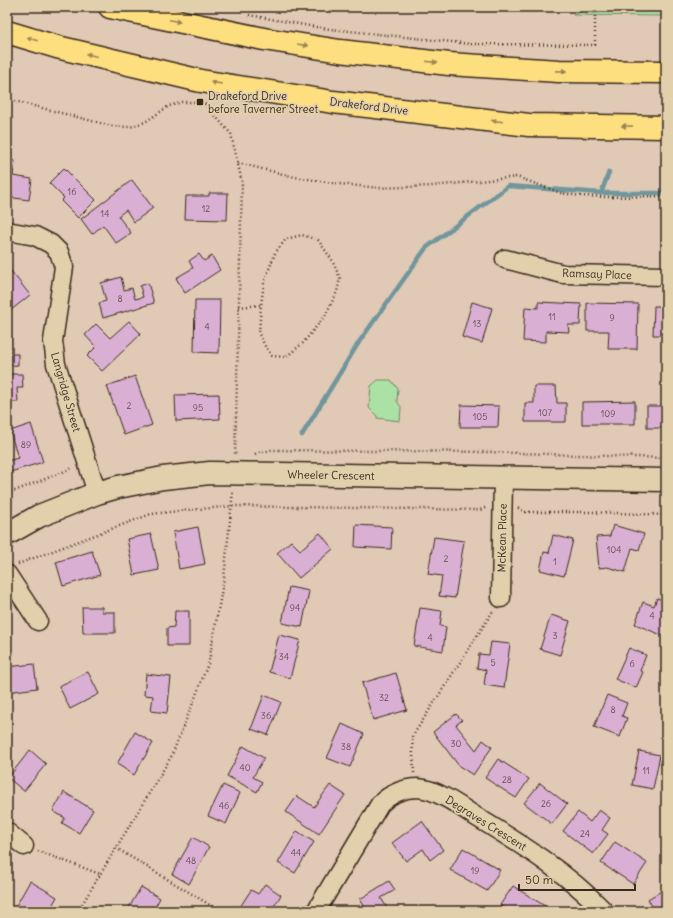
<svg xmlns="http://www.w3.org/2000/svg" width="673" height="918" viewBox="0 0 673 918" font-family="Delius,sans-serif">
	<rect width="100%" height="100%" fill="#e0c9b5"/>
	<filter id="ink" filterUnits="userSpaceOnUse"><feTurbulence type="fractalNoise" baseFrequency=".025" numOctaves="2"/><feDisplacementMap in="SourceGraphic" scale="8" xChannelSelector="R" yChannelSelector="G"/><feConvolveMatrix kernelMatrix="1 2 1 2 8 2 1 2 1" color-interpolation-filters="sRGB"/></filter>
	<g filter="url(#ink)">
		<!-- green -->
		<g fill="#abe1a4" stroke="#738661">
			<path d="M 593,7 L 666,7 L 666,16 L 573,15 Z"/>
			<path d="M 378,380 L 391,380 L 398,389 L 397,401 L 401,407 L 400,421 L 377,418 L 377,416 L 369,408 L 371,386 Z"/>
		</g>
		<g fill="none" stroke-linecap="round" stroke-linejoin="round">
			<!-- stream -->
			<g stroke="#6f969c" stroke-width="4.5">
				<path d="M 601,193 L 666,193"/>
				<path d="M 302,435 L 359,342 L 426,248 L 508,186 L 601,193 L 609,172"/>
			</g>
		</g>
		<!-- building -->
		<g fill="#daafd4" stroke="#3b2a1e">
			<path d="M 7,160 L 15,161 L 13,176 L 32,179 L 29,200 L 7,197 Z"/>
			<path d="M 64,168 L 96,200 L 78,218 L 61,201 L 64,198 L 49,183 Z"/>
			<path d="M 132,180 L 153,208 L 134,222 L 126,210 L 118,216 L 131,233 L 116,243 L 103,225 L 92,234 L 81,219 Z"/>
			<path d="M 209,193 L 228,193 L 227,220 L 185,219 L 186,196 L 209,196 Z"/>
			<path d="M 199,254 L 204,261 L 212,256 L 220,270 L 185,293 L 176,278 L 193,268 L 189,261 Z"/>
			<path d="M 7,266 L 30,295 L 10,311 L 7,307 Z"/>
			<path d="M 121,277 L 124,290 L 132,288 L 135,299 L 143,297 L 140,286 L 148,283 L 154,303 L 103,318 L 99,303 L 106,301 L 101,283 Z"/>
			<path d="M 195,300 L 220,300 L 219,353 L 194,352 Z"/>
			<path d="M 472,302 L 492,308 L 482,343 L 462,337 Z"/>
			<path d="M 538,302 L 581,304 L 580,325 L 568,325 L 569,332 L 546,331 L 546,342 L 523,341 L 525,307 L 538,308 Z"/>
			<path d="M 587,303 L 638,304 L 637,349 L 608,349 L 609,331 L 587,331 Z"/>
			<path d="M 654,306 L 666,306 L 666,335 L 653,335 Z"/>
			<path d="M 129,321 L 141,334 L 102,371 L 87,356 L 96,347 L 85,335 L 96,324 L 110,338 Z"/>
			<path d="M 7,332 L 10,332 L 10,354 L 18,354 L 18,365 L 7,366 Z"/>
			<path d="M 7,374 L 22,374 L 23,388 L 17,388 L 18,402 L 7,402 Z"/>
			<path d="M 135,376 L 152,425 L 124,435 L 107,386 Z"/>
			<path d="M 534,386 L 556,386 L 557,403 L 566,403 L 566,422 L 525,422 L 525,403 L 534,403 Z"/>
			<path d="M 219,394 L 220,419 L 176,421 L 175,395 Z"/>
			<path d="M 635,401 L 635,424 L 582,424 L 582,402 Z"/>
			<path d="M 461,405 L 499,406 L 498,427 L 460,427 Z"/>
			<rect x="647" y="406" width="19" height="22"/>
			<path d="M 31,424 L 43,462 L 7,473 L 7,461 L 18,458 L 10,431 Z"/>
			<path d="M 356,525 L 392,527 L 391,549 L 355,547 Z"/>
			<path d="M 613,525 L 644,534 L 639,550 L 632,548 L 625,572 L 607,567 L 599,568 L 596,537 L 610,536 Z"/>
			<path d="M 198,527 L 205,564 L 179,569 L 173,532 Z"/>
			<path d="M 320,533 L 333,549 L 299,578 L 277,553 L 291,541 L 300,550 Z"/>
			<path d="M 151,534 L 159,570 L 134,575 L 127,539 Z"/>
			<path d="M 553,535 L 573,540 L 564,576 L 540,570 L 544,552 L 549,553 Z"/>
			<path d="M 434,537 L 464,541 L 455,598 L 439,596 L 442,576 L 428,574 Z"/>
			<path d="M 92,551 L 100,575 L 63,586 L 56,562 Z"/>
			<path d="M 289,587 L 309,591 L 302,627 L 282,623 Z"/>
			<path d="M 657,598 L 666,601 L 666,637 L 635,624 L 643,602 L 654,606 Z"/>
			<path d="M 82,607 L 102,607 L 102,612 L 115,612 L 115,633 L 83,633 Z"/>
			<path d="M 420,608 L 442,611 L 440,626 L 446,627 L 443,651 L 414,646 Z"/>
			<path d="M 175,611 L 189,611 L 189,646 L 167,646 L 167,628 L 174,627 Z"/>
			<path d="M 551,615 L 570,621 L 560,655 L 540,649 Z"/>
			<path d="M 279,635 L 300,640 L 290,678 L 269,672 Z"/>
			<path d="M 491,642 L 510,644 L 504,688 L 484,685 L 486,670 L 477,668 L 479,654 L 489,655 Z"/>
			<path d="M 629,648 L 646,655 L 640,671 L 643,672 L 636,688 L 615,679 Z"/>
			<path d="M 34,664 L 37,688 L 7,692 L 7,667 Z"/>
			<path d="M 88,672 L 99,694 L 70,709 L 59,686 Z"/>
			<path d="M 396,673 L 407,710 L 373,720 L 362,683 Z"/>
			<path d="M 146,674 L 171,677 L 167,713 L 151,711 L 153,696 L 144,695 Z"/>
			<path d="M 264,695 L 281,702 L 268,735 L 251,729 Z"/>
			<path d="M 607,695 L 627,703 L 622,716 L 627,718 L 620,737 L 594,727 Z"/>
			<path d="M 456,714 L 462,720 L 456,725 L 476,750 L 483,740 L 492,747 L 473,775 L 459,766 L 433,732 Z"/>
			<path d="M 342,724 L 364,734 L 350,767 L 327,758 Z"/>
			<path d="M 135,732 L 153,743 L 134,775 L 117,764 Z"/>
			<path d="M 243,746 L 264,758 L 253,777 L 262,782 L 257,792 L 227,776 Z"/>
			<path d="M 30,750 L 46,764 L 24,791 L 8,778 Z"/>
			<path d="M 639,751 L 660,755 L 653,789 L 632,785 Z"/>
			<path d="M 498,759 L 529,779 L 516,798 L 485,778 Z"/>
			<path d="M 540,783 L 567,804 L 552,824 L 524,803 Z"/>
			<path d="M 223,785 L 240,793 L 226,824 L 208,816 Z"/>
			<path d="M 330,785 L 345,795 L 319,834 L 286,812 L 297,796 L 314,807 Z"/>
			<path d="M 64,792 L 93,810 L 79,833 L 62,823 L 65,818 L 53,811 Z"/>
			<path d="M 599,810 L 610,818 L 602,830 L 608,834 L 593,854 L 563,831 L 578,812 L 590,822 Z"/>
			<path d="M 422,821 L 443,850 L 430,860 L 423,849 L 406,861 L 392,843 Z"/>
			<path d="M 297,831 L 314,842 L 295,873 L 278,863 Z"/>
			<path d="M 193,837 L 209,847 L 189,884 L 172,874 Z"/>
			<path d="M 615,842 L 647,863 L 633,884 L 601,863 Z"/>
			<path d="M 463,848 L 500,870 L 487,891 L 450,870 Z"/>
			<path d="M 30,881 L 57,897 L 49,911 L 38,911 L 36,910 L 35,911 L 13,911 Z"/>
			<path d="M 389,881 L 395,890 L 381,898 L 389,911 L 367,911 L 360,899 Z"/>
			<path d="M 265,884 L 281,895 L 271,911 L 238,910 L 251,890 L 258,894 Z"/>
			<path d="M 513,886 L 548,908 L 547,911 L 510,911 L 500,905 Z"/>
			<path d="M 141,887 L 160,898 L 153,911 L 127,911 Z"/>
			<path d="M 666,888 L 666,911 L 655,911 L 648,899 Z"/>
		</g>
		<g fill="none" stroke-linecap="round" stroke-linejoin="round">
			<defs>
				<g id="street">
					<path d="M 7,231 L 35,236 L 51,244 L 59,252 L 64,267 L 53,341 L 56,364 L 97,493"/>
					<path d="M 505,259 L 563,274 L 666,276"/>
					<path d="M 7,574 L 38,621"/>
					<path d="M 501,598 L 503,478"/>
					<path d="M 7,832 L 24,846"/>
					<path d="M 316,911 L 380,804 C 390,794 404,788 418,788 C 436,789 460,806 475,816 C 521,844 566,872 604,911"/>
				</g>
				<path id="secondary" d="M 7,534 L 39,516 L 97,493 L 118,487 L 163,478 L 210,473 L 666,480"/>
				<g id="highway">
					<path d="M 110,7 L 264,39 L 340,51 L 449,64 L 559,71 L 666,72"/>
					<path d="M 7,32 L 57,47 L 201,81 L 333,102 L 529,125 L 666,127"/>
				</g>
			</defs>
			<!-- street casing -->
			<use href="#street" stroke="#3b2a1e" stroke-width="21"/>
			<!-- secondary casing -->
			<use href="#secondary" stroke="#3b2a1e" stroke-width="25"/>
			<!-- highway casing -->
			<use href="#highway" stroke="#3b2a1e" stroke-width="25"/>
			<!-- path -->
			<g stroke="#3b2a1e" stroke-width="2.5" stroke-dasharray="1 3" stroke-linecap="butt">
				<path d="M 249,15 L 321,28 L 471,44 L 595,45 L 595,7"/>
				<path d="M 7,99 L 112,126 L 130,127 L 145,122 L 169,106 L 182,102 L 203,102 L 231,134 L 242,182 L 235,456"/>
				<path d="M 238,163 L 295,177 L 339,184 L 379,188 L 433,186 L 517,177 L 561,193 L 580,196 L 608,197 L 666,196"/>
				<path d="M 239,307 L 261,305 L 259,334 L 265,346 L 272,356 L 286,357 L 303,343 L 325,316 L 337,292 L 340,278 L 332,260 L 318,240 L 302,235 L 286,239 L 275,253 L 264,283 L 261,305"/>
				<path d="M 255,454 L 271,450 L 490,452 L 666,458"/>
				<path d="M 7,494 L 73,468"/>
				<path d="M 518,508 L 525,512 L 591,512 L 666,515"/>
				<path d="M 18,564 L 151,514 L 188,510 L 235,506 L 480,510 L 487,507"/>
				<path d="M 414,773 L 412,737 L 493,611"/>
				<path d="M 116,848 L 220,911"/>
				<path d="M 38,851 L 100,874"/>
				<path d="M 78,911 L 171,757 L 195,698 L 209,661 L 224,578 L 233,491"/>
			</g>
			<!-- street -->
			<use href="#street" stroke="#e2d0ad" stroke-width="18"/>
			<!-- secondary -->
			<use href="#secondary" stroke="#e2d0ad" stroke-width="22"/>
			<!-- highway -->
			<use href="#highway" stroke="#fedf80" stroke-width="22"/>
		</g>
		<!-- one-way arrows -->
		<defs><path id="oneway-solid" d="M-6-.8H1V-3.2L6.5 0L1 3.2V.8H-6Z"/></defs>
		<g fill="#9c844f">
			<use href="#oneway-solid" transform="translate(175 21) rotate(12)"/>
			<use href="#oneway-solid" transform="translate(32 39) rotate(-164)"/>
			<use href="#oneway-solid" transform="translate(303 45) rotate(9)"/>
			<use href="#oneway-solid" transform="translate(91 55) rotate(-166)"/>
			<use href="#oneway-solid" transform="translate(432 62) rotate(7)"/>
			<use href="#oneway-solid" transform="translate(561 71) rotate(1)"/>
			<use href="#oneway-solid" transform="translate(216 83) rotate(-171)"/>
			<use href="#oneway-solid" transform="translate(497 121) rotate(-173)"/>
			<use href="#oneway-solid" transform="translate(627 126) rotate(-179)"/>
		</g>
	</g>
	<!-- markers -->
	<rect fill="#3b2a1e" stroke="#e2d0ad" stroke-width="1.5" x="196" y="98" width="8" height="8" rx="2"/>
	<g text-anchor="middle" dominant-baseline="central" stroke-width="3.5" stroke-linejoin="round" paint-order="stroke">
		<!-- number labels -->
		<g font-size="9" fill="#634b4c">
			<text x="72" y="191">16</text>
			<text x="206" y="208">12</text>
			<text x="105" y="213">14</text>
			<text x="120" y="298">8</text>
			<text x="552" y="316">11</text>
			<text x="612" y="317">9</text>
			<text x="477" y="323">13</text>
			<text x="207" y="326">4</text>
			<text x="129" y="405">2</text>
			<text x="198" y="407">95</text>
			<text x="545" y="412">107</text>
			<text x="608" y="413">109</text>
			<text x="480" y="416">105</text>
			<text x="26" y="444">89</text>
			<text x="614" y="549">104</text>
			<text x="446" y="558">2</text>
			<text x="555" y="561">1</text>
			<text x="295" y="607">94</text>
			<text x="652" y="615">4</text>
			<text x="555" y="635">3</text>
			<text x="430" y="637">4</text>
			<text x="284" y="656">34</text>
			<text x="493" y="662">5</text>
			<text x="632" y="663">6</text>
			<text x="384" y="697">32</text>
			<text x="613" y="709">8</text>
			<text x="266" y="715">36</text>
			<text x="456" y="743">30</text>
			<text x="346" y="746">38</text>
			<text x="245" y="767">40</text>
			<text x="646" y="770">11</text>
			<text x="507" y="779">28</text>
			<text x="546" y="803">26</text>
			<text x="224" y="805">46</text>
			<text x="585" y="833">24</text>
			<text x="296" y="852">44</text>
			<text x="191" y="860">48</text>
			<text x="475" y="870">19</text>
		</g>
		<!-- poi labels -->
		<g font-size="11" fill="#3b2a1e" stroke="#e2d0ad" text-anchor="start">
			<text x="208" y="96">Drakeford Drive<tspan x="208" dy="13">before Taverner Street</tspan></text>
		</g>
		<!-- street labels -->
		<g font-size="11" fill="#3b2a1e" stroke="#e2d0ad">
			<text transform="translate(369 106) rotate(7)">Drakeford Drive</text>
			<text transform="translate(597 274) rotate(2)">Ramsay Place</text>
			<text transform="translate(66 392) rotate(74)">Langridge Street</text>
			<text transform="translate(331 475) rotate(1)">Wheeler Crescent</text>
			<text transform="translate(502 538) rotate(-89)">McKean Place</text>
			<text transform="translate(486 823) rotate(32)">Degraves Crescent</text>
		</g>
	</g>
	<!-- margin -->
	<rect width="673" height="918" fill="none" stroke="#e2d0ad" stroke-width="24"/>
	<rect x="12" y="12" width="649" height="894" fill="none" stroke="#3b2a1e" stroke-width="1.5" filter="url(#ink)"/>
	<!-- scale -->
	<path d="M519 884v6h116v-6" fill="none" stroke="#3b2a1e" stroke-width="2"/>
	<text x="525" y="884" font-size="12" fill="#3b2a1e" stroke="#e2d0ad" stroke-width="3" paint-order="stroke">50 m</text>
</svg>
